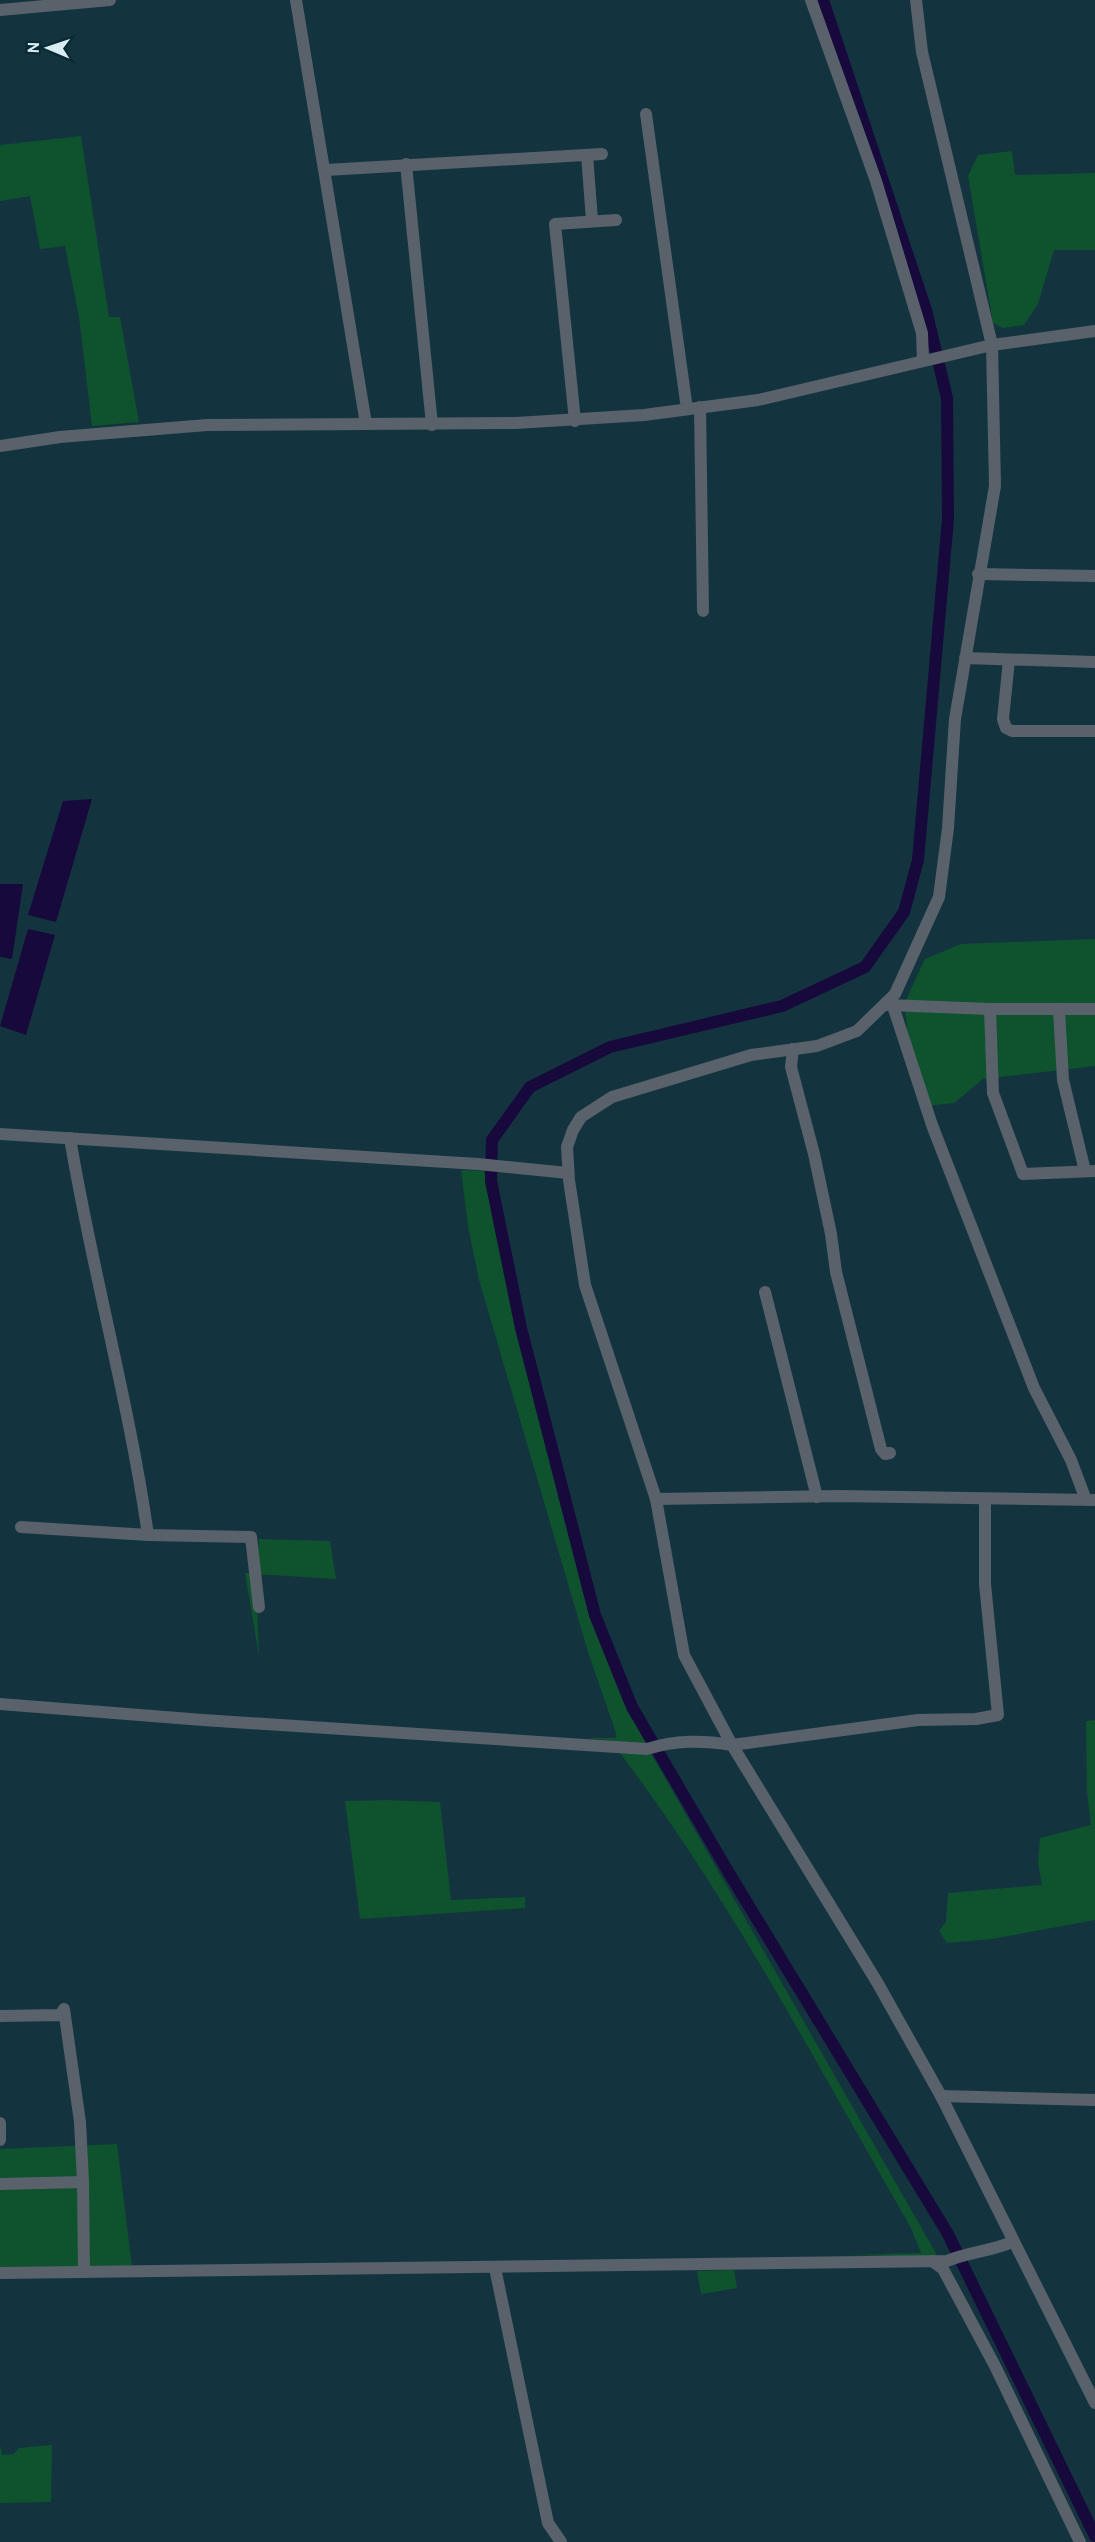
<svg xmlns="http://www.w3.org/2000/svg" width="1095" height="2542" viewBox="0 0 1095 2542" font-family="Overpass,sans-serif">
	<rect width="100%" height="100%" fill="#13343f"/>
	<!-- green -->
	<g fill="#0e522e">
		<path d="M 81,136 L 109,317 L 120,317 L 139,422 L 92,426 L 79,317 L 65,246 L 40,249 L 30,196 L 0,201 L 0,145 Z"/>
		<path d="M 1012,151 L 1015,175 L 1095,173 L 1095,250 L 1054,250 L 1038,304 L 1024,325 L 1003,328 L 993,323 L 968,176 L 978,155 Z"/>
		<path d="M 1095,939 L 1095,1066 L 983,1079 L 954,1103 L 927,1106 L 915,1085 L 904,1004 L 925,959 L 961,944 Z"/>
		<path d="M 461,1170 L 484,1171 L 517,1329 L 590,1615 L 627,1707 L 648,1744 L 585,1738 L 616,1738 L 616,1733 L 588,1652 L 479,1280 L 468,1226 Z"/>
		<path d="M 259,1539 L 330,1541 L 336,1579 L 256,1574 L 259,1656 L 245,1573 L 256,1573 Z"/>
		<path d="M 1095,1720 L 1095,1920 L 992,1939 L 947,1943 L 939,1931 L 946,1922 L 948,1893 L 1042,1885 L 1038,1863 L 1040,1838 L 1091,1825 L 1087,1792 L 1086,1721 Z"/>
		<path d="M 620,1753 L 652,1755 L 938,2257 L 846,2255 L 921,2253 L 911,2228 C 818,2067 732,1901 620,1753 Z"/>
		<path d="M 386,1800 L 440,1802 L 451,1900 L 525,1897 L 525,1908 L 360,1919 L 345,1801 Z"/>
		<path d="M 117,2144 L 132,2267 L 0,2268 L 0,2149 Z"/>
		<path d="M 734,2270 L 737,2288 L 701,2294 L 697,2271 Z"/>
		<path d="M 0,2445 L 2,2455 L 14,2454 L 19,2448 L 52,2445 L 51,2502 L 0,2503 Z"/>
	</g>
	<!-- water -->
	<g fill="#17093c">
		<path d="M 92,799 L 56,922 L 28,915 L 63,801 Z"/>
		<path d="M 0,884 L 23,884 L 12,959 L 0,957 Z"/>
		<path d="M 28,929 L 55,935 L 26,1035 L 0,1026 Z"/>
	</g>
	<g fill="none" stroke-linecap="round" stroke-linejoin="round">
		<!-- canal -->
		<path stroke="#17093c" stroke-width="12" d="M 823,0 L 926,310 L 947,398 L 948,519 L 918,860 L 904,912 L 865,967 L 782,1006 L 610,1047 L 530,1087 L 492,1140 L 491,1181 L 521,1328 L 595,1615 L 632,1707 L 729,1873 L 948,2234 L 1095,2536"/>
		<!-- minor -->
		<g stroke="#59616b" stroke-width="12">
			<path d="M 296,0 L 366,424"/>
			<path d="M 811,0 L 876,181 L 922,333 L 923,361"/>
			<path d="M 916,0 L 922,52 L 992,345 L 995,486 L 955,719 L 948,828 L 939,897 L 895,994 L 857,1031 L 817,1046 L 751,1055 L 612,1097 L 581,1117 L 573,1130 L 567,1147 L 569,1180 L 585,1285 L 656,1499 L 838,1496 L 1095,1500"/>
			<path d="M 0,10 L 110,0"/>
			<path d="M 646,114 L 687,409"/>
			<path d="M 587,155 L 592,220"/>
			<path d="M 406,164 L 432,425"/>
			<path d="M 326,170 L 602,154"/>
			<path d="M 700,407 L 703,611"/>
			<path d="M 575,421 L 555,224 L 616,220"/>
			<path d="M 0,446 L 60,437 L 207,425 L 516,423 L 644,415 L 758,400 L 992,345 L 1095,331"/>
			<path d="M 978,574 L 1095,576"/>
			<path d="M 965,658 L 1095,662"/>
			<path d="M 1009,660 L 1003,719 L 1006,728 L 1012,731 L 1095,731"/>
			<path d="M 888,1005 L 990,1009 L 1095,1009"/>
			<path d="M 893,1006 L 932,1125 L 1034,1388 L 1071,1460 L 1086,1500"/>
			<path d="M 990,1009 L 993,1093 L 1023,1174 L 1095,1171"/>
			<path d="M 1059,1010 L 1063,1080 L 1085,1171"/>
			<path d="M 793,1049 L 791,1067 L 814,1154 L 831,1234 L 836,1272 L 881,1449 L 885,1454 L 890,1453"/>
			<path d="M 0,1134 L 478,1164 L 568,1173"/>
			<path d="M 70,1138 C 92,1271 129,1401 148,1535 L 251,1537 L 259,1607"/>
			<path d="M 765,1292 L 817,1497"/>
			<path d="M 656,1499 L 684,1655 L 732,1745 L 877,1982 L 941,2096 L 1095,2403"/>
			<path d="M 21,1527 L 148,1535"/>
			<path d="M 0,1704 L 203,1720 L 647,1749 C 676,1740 702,1740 732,1745 L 918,1720 L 976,1719 L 998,1715 L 985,1584 L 985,1499"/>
			<path d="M 0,2016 L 60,2015 L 64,2009 L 80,2122 L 83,2182"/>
			<path d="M 941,2096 L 1095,2100"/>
			<path d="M 0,2123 L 0,2140"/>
			<path d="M 0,2184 L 83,2182 L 84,2272"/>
			<path d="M 932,2261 L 943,2269 L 995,2366 L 1080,2542"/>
			<path d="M 495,2268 L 548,2523 L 561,2542"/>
			<path d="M 0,2273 L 947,2261 C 969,2252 992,2251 1012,2242"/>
		</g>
	</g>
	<!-- north arrow -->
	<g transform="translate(48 48) rotate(272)" stroke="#082a34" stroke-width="4.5" paint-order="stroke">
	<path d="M0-4.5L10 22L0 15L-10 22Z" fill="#daecf3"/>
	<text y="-9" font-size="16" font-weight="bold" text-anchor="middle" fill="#daecf3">N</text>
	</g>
</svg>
